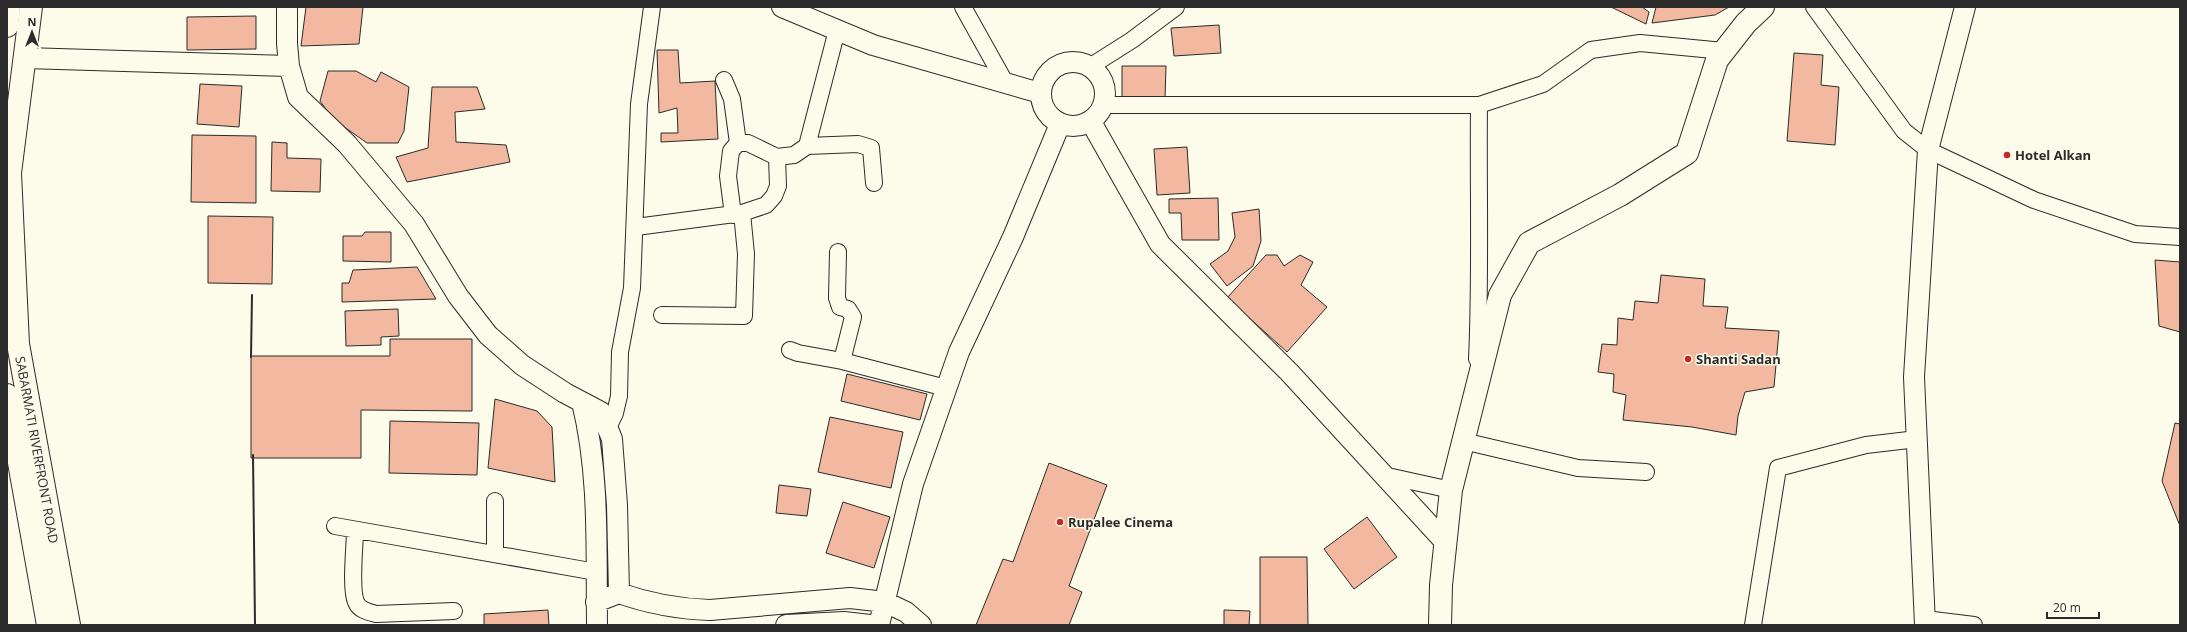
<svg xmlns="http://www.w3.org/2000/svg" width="2187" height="632" font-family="'Open Sans',sans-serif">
	<rect width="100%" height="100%" fill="#fdfbea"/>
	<path fill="#f2b8a0" stroke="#2b2b2b" d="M 306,7 L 363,7 L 359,44 L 301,46 Z
		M 1611,7 L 1642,7 L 1649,12 L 1646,24 Z
		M 1656,7 L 1729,7 L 1715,15 L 1652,23 Z
		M 256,16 L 256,49 L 187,50 L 187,17 Z
		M 1219,25 L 1221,53 L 1174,56 L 1171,28 Z
		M 657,50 L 678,50 L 680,83 L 715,81 L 718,139 L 661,142 L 661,133 L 678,133 L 677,108 L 659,113 Z
		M 1794,53 L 1823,55 L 1821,85 L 1839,87 L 1835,145 L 1787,141 Z
		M 1122,66 L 1166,66 L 1165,99 L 1122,99 Z
		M 328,71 L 356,71 L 376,82 L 381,72 L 409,87 L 404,131 L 398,143 L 367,143 L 333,119 L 320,101 Z
		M 200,84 L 242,86 L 239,127 L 197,124 Z
		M 432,87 L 477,87 L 485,109 L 455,112 L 456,142 L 506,145 L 510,162 L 407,182 L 396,157 L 428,148 Z
		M 192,135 L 256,136 L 256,203 L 191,202 Z
		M 272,142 L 287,143 L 287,158 L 321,159 L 320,192 L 271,191 Z
		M 1187,147 L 1190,193 L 1157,195 L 1154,149 Z
		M 1218,198 L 1219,240 L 1182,240 L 1181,213 L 1169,213 L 1169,199 Z
		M 1259,209 L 1261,241 L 1253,266 L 1227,286 L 1210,264 L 1228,251 L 1235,237 L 1232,213 Z
		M 208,216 L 273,217 L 272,284 L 208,283 Z
		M 365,232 L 391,232 L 391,262 L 343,261 L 343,236 L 362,236 Z
		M 1266,255 L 1277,255 L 1284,266 L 1300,255 L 1313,262 L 1301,285 L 1327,307 L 1287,352 L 1227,298 Z
		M 2155,260 L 2180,262 L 2180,332 L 2159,326 Z
		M 417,267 L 436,299 L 342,302 L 342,283 L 349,283 L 353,270 Z
		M 1661,275 L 1705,279 L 1703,306 L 1728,307 L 1725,328 L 1779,331 L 1774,387 L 1745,392 L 1738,416 L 1736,435 L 1692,427 L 1623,420 L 1626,395 L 1613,392 L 1614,374 L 1598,372 L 1602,344 L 1617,345 L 1618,318 L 1633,320 L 1635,301 L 1658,303 Z
		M 398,309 L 399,336 L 381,337 L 381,345 L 346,346 L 345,311 Z
		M 390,339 L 472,339 L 472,411 L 361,410 L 361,458 L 251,458 L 251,356 L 390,356 Z
		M 847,374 L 927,394 L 920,420 L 841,401 Z
		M 495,399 L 537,411 L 552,427 L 555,482 L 488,468 Z
		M 830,417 L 903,432 L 891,488 L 818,472 Z
		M 390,421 L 479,423 L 477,475 L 389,473 Z
		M 2175,423 L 2180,424 L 2180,526 L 2162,481 Z
		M 1049,463 L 1107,485 L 1069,586 L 1082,592 L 1069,625 L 976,625 L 1003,559 L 1013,562 Z
		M 779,485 L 811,489 L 807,516 L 776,513 Z
		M 843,502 L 890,517 L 874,568 L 826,553 Z
		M 1367,517 L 1397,557 L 1354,589 L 1324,549 Z
		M 1260,557 L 1307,557 L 1308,625 L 1260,625 Z
		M 548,610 L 549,625 L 484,625 L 484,614 Z
		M 1224,610 L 1250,611 L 1249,625 L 1224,625 Z"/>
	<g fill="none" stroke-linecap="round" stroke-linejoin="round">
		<defs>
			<path id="minor" d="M 963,7 L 1006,84
				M 1814,7 L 1904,131 L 1928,150 L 2034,200 L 2135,234 L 2180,237
				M 1091,66 L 1132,40 L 1176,7
				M 1104,105 L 1479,105 L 1543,84 L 1591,50 L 1640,43 L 1724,51
				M 807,146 L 837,30
				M 777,157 L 794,155 L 807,146 L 858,144 L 871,148 L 874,183
				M 733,215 L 728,176 L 731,151 L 738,143
				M 636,227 L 742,213 L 766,205 L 774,196 L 778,186 L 777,157 L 748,143 L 738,143 L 732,99 L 724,80
				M 838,252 L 837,298 L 840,307 L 848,309 L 853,317 L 842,361 L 946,388
				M 662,315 L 744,316 L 746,254 L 742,213
				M 790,350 L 798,353 L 842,361
				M 1477,359 C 1481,274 1478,190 1479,105
				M 608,428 L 615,413 L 619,396 L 620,352 L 632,288 L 639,104 L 652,7
				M 1463,441 L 1578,468 L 1646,472
				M 1383,475 L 1451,490
				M 495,501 L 495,553
				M 335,526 L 596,572
				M 355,530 C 355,546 350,588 356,602 C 359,610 368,612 376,614 L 454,611
				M 1925,619 L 1974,625
				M 1753,625 L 1778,468 L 1866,445 L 1917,439"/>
			<path id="tertiary" d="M 287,7 L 287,43 L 289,66 L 298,97 L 347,144 L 414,224 L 458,296 L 488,335 L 522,365 L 565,393 L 601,412 L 612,439 L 617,505 L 619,593
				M 782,7 L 873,45 L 1040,93
				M 25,58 L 289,66
				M1041 94a32 32 0 1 1 64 0a32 32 0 1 1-64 0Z
				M 1091,122 L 1160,244 L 1289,372 L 1446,543
				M 582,402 C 600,475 596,551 597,625
				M 596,602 L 619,593 C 647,603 679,609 710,610 L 850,598 L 885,602 L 906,612 L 921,625
				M 786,625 L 844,622 L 870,625
				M 879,625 L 913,484 L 959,352 L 1013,237 L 1060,124
				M 1925,625 L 1914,377 L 1928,150 L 1965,7"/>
			<g id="secondary">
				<path id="s1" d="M 31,7 L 10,173 L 18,344 L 69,625"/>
				<path d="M 7,26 L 9,7"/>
				<path d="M 7,395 L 48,625"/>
				<path d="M 1440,625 L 1441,585 L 1451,490 L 1500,295 L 1529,243 L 1620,195 L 1687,153 L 1717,60 L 1746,23 L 1763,7"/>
			</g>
		</defs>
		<use href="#minor" stroke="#2b2b2b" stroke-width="18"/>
		<use href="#tertiary" stroke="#2b2b2b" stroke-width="22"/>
		<use href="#secondary" stroke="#2b2b2b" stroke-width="24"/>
		<use href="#minor" stroke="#fdfbea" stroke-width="16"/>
		<use href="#tertiary" stroke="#fdfbea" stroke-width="20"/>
		<use href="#secondary" stroke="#fdfbea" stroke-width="22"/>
		<path stroke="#2b2b2b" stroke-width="2" d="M 251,357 L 252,295
			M 253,455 L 255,625"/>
	</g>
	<g fill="#c62828" stroke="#fdfbea" stroke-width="1.5">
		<circle cx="2007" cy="155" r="4"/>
		<circle cx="1688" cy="359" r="4"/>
		<circle cx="1060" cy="522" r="4"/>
	</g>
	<g text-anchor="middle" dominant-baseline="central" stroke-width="3" stroke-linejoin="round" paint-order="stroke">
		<g font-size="13" font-weight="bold" fill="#2b2b2b" stroke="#fdfbea" text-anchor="start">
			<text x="2015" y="155">Hotel Alkan</text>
			<text x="1696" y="359">Shanti Sadan</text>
			<text x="1068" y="522">Rupalee Cinema</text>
		</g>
		<g font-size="13" fill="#2b2b2b" stroke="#fdfbea">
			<text stroke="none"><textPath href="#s1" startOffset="446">SABARMATI RIVERFRONT ROAD</textPath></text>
		</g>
	</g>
	<rect width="2187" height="632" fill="none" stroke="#2b2b2b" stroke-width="16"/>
	<g transform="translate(32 32)" stroke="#fdfbea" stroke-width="3" paint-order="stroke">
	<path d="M0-3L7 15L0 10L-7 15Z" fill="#2b2b2b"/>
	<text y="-6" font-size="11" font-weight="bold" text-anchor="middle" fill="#2b2b2b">N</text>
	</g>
	<path d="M2047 612v6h52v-6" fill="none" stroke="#2b2b2b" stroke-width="2"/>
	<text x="2053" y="612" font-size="12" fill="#2b2b2b" stroke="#fdfbea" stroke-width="3" paint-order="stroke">20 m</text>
</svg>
